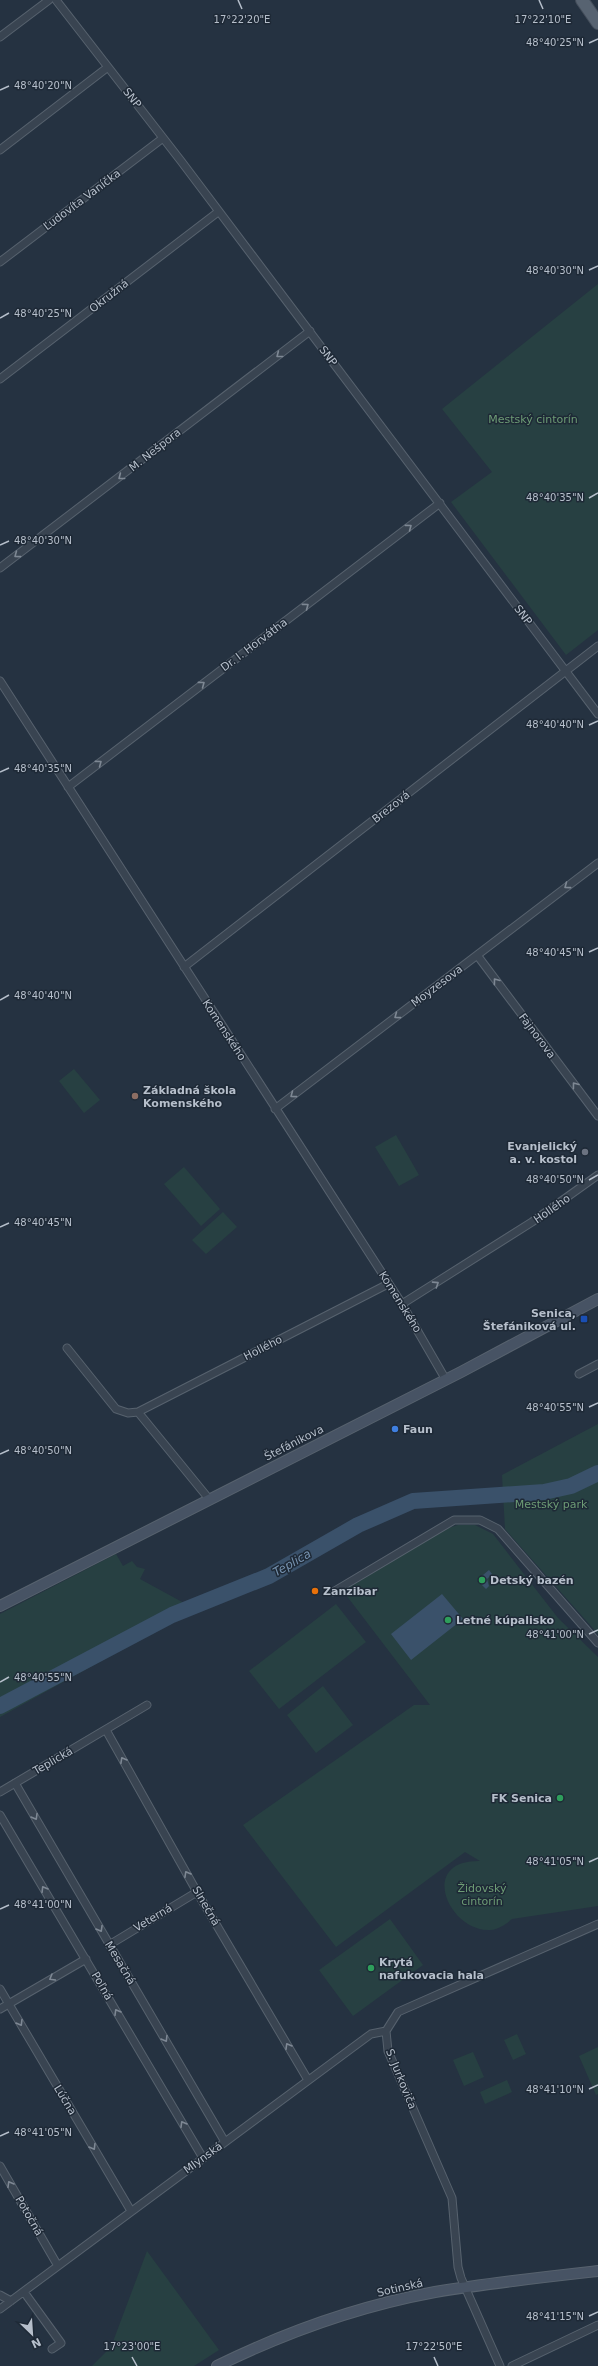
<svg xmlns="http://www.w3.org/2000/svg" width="598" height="2366" font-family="'DejaVu Sans',sans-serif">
	<rect width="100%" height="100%" fill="#253241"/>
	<path fill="#274042" d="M 598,284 L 598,630 L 566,655 L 451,502 L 492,472 L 442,409 Z
		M 74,1069 L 100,1100 L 84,1113 L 59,1081 Z
		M 396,1135 L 419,1175 L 399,1186 L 375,1147 Z
		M 184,1167 L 220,1209 L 201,1226 L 164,1184 Z
		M 223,1212 L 237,1227 L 206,1254 L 192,1240 Z
		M 598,1424 L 598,1634 L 505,1529 L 502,1475 Z
		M 458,1525 L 475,1525 L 493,1534 L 558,1618 L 598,1657 L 598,1906 L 512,1919 C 506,1924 499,1929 490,1930 C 449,1932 417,1860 480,1861 L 465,1852 L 336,1947 L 243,1825 L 414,1705 L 430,1705 L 343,1591 L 448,1528 Z
		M 116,1554 L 123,1566 L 132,1561 L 137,1567 L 145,1569 L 140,1579 L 195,1609 L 0,1717 L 0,1614 Z
		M 336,1604 L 366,1642 L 279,1709 L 249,1671 Z
		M 323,1686 L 353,1725 L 316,1753 L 287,1715 Z
		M 390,1919 L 423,1965 L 353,2016 L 319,1970 Z
		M 517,2034 L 526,2054 L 513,2060 L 504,2040 Z
		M 598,2047 L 598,2094 L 596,2095 L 579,2056 Z
		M 473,2052 L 484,2077 L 464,2086 L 453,2060 Z
		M 507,2080 L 512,2092 L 485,2104 L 480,2092 Z
		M 147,2251 L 219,2350 L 194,2366 L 92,2366 L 111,2347 Z"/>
	<path fill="#3a516a" d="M 489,1570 L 492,1574 L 487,1579 L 489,1586 L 486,1589 L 477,1580 Z
		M 442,1594 L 463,1619 L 411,1660 L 391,1634 Z"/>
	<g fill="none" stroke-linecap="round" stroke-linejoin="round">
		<path stroke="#3a516a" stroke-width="16" d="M 0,1706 L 172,1615 L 269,1576 L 358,1525 L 413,1501 L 544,1492 L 571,1486 L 598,1473"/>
		<defs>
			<path id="street" d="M 56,0 L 181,161 L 598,714
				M 0,37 L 49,0
				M 0,150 L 108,67
				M 0,262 L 163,138
				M 0,379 L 218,212
				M 0,568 L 310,331
				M 0,681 L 402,1304 L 446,1380
				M 68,787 L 440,503
				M 477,955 L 598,1116
				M 184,967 L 598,646
				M 275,1109 L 598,863
				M 402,1304 L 532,1222 L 598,1175
				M 67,1348 L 116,1409 L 128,1413 L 138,1412 L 209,1499
				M 579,1374 L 598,1364
				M 138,1412 L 388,1284
				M 333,1592 L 454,1520 L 480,1520 L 498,1529 L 598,1643
				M 106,1730 L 197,1892 L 308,2080
				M 15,1783 L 225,2142
				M 0,1792 L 147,1705
				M 0,1815 L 203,2158
				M 109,1945 L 197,1892
				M 0,1989 L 131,2211
				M 0,2009 L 86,1959
				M 0,2166 L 58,2266
				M 24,2292 L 61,2343 L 52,2349
				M 0,2295 L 11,2301
				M 0,2309 L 352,2048 L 371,2034 L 386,2031
				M 500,2366 L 461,2278 L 458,2267 L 452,2198 L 388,2051 L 386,2031 L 398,2012 L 598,1924
				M 512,2366 L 598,2325"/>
			<path id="secondary" d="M 0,1606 L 461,1372 L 598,1299
				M 217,2366 C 286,2332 359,2306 435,2292 C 489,2283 544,2277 598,2271"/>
			<path id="primary" d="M 582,0 L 598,23"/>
		</defs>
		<use href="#street" stroke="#57626e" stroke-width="9"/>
		<use href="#secondary" stroke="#57626e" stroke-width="12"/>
		<use href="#primary" stroke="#434d5a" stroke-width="14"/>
		<use href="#street" stroke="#394451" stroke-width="7"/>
		<use href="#secondary" stroke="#475364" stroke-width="10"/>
		<use href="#primary" stroke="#576371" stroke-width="12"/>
	</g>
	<defs><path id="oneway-chevron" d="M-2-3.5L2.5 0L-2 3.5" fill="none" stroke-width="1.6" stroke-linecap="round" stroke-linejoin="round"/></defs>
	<g stroke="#7e8894">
		<use href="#oneway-chevron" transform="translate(279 355) rotate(142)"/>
		<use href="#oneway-chevron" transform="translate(121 477) rotate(142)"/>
		<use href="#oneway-chevron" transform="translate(409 527) rotate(-37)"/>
		<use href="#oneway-chevron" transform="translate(17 555) rotate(143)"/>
		<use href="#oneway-chevron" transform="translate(306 606) rotate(-37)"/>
		<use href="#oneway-chevron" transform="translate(202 684) rotate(-37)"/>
		<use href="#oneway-chevron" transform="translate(99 763) rotate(-37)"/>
		<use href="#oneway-chevron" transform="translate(567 886) rotate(143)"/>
		<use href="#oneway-chevron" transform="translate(496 981) rotate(-127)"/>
		<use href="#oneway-chevron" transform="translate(397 1016) rotate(143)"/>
		<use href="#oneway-chevron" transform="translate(575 1085) rotate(-127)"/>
		<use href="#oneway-chevron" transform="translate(293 1095) rotate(143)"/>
		<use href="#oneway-chevron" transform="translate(436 1284) rotate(-33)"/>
		<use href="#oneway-chevron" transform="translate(123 1760) rotate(-119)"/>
		<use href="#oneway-chevron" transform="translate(35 1817) rotate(60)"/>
		<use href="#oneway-chevron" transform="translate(187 1874) rotate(-119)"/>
		<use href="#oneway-chevron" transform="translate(44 1889) rotate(-121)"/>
		<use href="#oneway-chevron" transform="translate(100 1929) rotate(60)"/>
		<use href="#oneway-chevron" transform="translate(52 1978) rotate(150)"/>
		<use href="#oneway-chevron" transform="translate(117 2012) rotate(-120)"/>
		<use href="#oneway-chevron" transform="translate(20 2023) rotate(59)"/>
		<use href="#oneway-chevron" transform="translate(165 2039) rotate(59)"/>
		<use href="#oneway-chevron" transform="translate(288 2046) rotate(-120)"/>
		<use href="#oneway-chevron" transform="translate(183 2124) rotate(-120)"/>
		<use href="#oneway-chevron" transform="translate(93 2147) rotate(59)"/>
		<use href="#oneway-chevron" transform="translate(10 2184) rotate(-120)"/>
	</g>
	<path fill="none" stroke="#b6bfcb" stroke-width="1.5" d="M 238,0 L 242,9M 539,0 L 543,9M 589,43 L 598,39M 0,90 L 9,86M 589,270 L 598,266M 0,318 L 9,313M 589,498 L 598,493M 0,545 L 9,541M 589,725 L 598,721M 0,772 L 9,768M 589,952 L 598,948M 0,1000 L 9,995M 589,1180 L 598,1175M 0,1227 L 9,1223M 589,1407 L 598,1403M 0,1454 L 9,1450M 589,1634 L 598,1630M 0,1682 L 9,1677M 589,1862 L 598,1858M 0,1909 L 9,1905M 589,2089 L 598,2085M 0,2136 L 9,2132M 589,2316 L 598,2312M 132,2357 L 137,2366M 434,2357 L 438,2366"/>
	<circle fill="#8d6e63" stroke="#1e2936" stroke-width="1.5" cx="135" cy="1096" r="4"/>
	<circle fill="#6b7280" stroke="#1e2936" stroke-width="1.5" cx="585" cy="1152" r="4"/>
	<rect fill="#1a4fb4" stroke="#1e2936" stroke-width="1.5" x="580" y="1315" width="8" height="8" rx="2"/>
	<circle fill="#3f7fe0" stroke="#1e2936" stroke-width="1.5" cx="395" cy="1429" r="4"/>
	<g fill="#2e9e5b" stroke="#1e2936" stroke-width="1.5">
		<circle cx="482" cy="1580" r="4"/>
		<circle cx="448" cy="1620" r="4"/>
		<circle cx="560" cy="1798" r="4"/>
		<circle cx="371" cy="1968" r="4"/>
	</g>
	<circle fill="#e8710a" stroke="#1e2936" stroke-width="1.5" cx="315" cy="1591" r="4"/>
	<g text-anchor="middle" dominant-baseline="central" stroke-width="3" stroke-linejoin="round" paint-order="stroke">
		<g font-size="11" fill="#b6bfcb" stroke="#1e2936">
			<text transform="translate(132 98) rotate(52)">SNP</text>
			<text transform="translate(82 200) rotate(-37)">Ľudovíta Vaníčka</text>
			<text transform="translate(109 296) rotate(-38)">Okružná</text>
			<text transform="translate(328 356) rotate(53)">SNP</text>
			<text transform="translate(155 450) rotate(-38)">M. Nešpora</text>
			<text transform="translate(523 615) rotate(53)">SNP</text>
			<text transform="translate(254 645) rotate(-37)">Dr. I. Horvátha</text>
			<text transform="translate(391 807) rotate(-38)">Brezová</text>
			<text transform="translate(437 986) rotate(-37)">Moyzesova</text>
			<text transform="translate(224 1030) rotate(57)">Komenského</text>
			<text transform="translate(537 1036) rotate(53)">Fajnorova</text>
			<text transform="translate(552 1209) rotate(-35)">Hollého</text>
			<text transform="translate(400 1302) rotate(58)">Komenského</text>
			<text transform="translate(263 1348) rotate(-27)">Hollého</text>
			<text transform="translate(294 1443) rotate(-27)">Štefánikova</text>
			<text transform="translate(53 1761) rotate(-30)">Teplická</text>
			<text transform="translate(206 1906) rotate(60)">Slnečná</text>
			<text transform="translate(153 1918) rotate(-31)">Veterná</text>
			<text transform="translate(120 1963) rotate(59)">Mesačná</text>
			<text transform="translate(102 1986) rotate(60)">Poľná</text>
			<text transform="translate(401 2079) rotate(68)">S. Jurkoviča</text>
			<text transform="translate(65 2100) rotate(59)">Lúčna</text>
			<text transform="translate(203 2158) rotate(-36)">Mlynská</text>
			<text transform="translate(29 2216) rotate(60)">Potočná</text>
			<text transform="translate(400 2288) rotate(-13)">Sotinská</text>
		</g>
		<g font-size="11" fill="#6d9c75" stroke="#1e2936">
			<text x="533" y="419">Mestský cintorín</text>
			<text x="551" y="1504">Mestský park</text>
			<text x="482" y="1888">Židovský<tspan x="482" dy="13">cintorín</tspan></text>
		</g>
		<g font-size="11" font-weight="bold" fill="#b6bfcb" stroke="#1e2936" text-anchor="start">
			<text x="143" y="1090">Základná škola<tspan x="143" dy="13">Komenského</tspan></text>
			<text x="577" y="1146" text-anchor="end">Evanjelický<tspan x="577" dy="13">a. v. kostol</tspan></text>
			<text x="576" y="1313" text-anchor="end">Senica,<tspan x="576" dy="13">Štefániková ul.</tspan></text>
			<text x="403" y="1429">Faun</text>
			<text x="490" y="1580">Detský bazén</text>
			<text x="323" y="1591">Zanzibar</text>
			<text x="456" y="1620">Letné kúpalisko</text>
			<text x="552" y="1798" text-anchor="end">FK Senica</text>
			<text x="379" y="1962">Krytá<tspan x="379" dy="13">nafukovacia hala</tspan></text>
		</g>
		<g font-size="12" font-style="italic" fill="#7591ae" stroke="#1e2936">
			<text transform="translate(292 1563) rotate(-30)">Teplica</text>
		</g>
	</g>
	<g font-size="10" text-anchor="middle" fill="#b6bfcb" stroke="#1e2936" stroke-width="3" stroke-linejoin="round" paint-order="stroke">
		<text x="242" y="23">17°22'20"E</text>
		<text x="543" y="23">17°22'10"E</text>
		<text x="555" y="46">48°40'25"N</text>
		<text x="43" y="89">48°40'20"N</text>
		<text x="555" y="274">48°40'30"N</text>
		<text x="43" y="317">48°40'25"N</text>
		<text x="555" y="501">48°40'35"N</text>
		<text x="43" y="544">48°40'30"N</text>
		<text x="555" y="728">48°40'40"N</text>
		<text x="43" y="772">48°40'35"N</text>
		<text x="555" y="956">48°40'45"N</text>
		<text x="43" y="999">48°40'40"N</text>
		<text x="555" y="1183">48°40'50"N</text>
		<text x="43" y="1226">48°40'45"N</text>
		<text x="555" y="1411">48°40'55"N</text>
		<text x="43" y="1454">48°40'50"N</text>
		<text x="555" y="1638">48°41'00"N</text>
		<text x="43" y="1681">48°40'55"N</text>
		<text x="555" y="1865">48°41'05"N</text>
		<text x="43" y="1908">48°41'00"N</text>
		<text x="555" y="2093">48°41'10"N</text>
		<text x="43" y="2136">48°41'05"N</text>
		<text x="555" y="2320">48°41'15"N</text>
		<text x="132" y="2350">17°23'00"E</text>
		<text x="434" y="2350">17°22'50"E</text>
	</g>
	<g transform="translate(32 2334) rotate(155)" stroke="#1e2936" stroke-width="3" paint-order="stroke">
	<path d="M0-3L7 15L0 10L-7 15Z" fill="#b6bfcb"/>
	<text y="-6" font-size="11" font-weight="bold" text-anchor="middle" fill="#b6bfcb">N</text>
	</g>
</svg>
